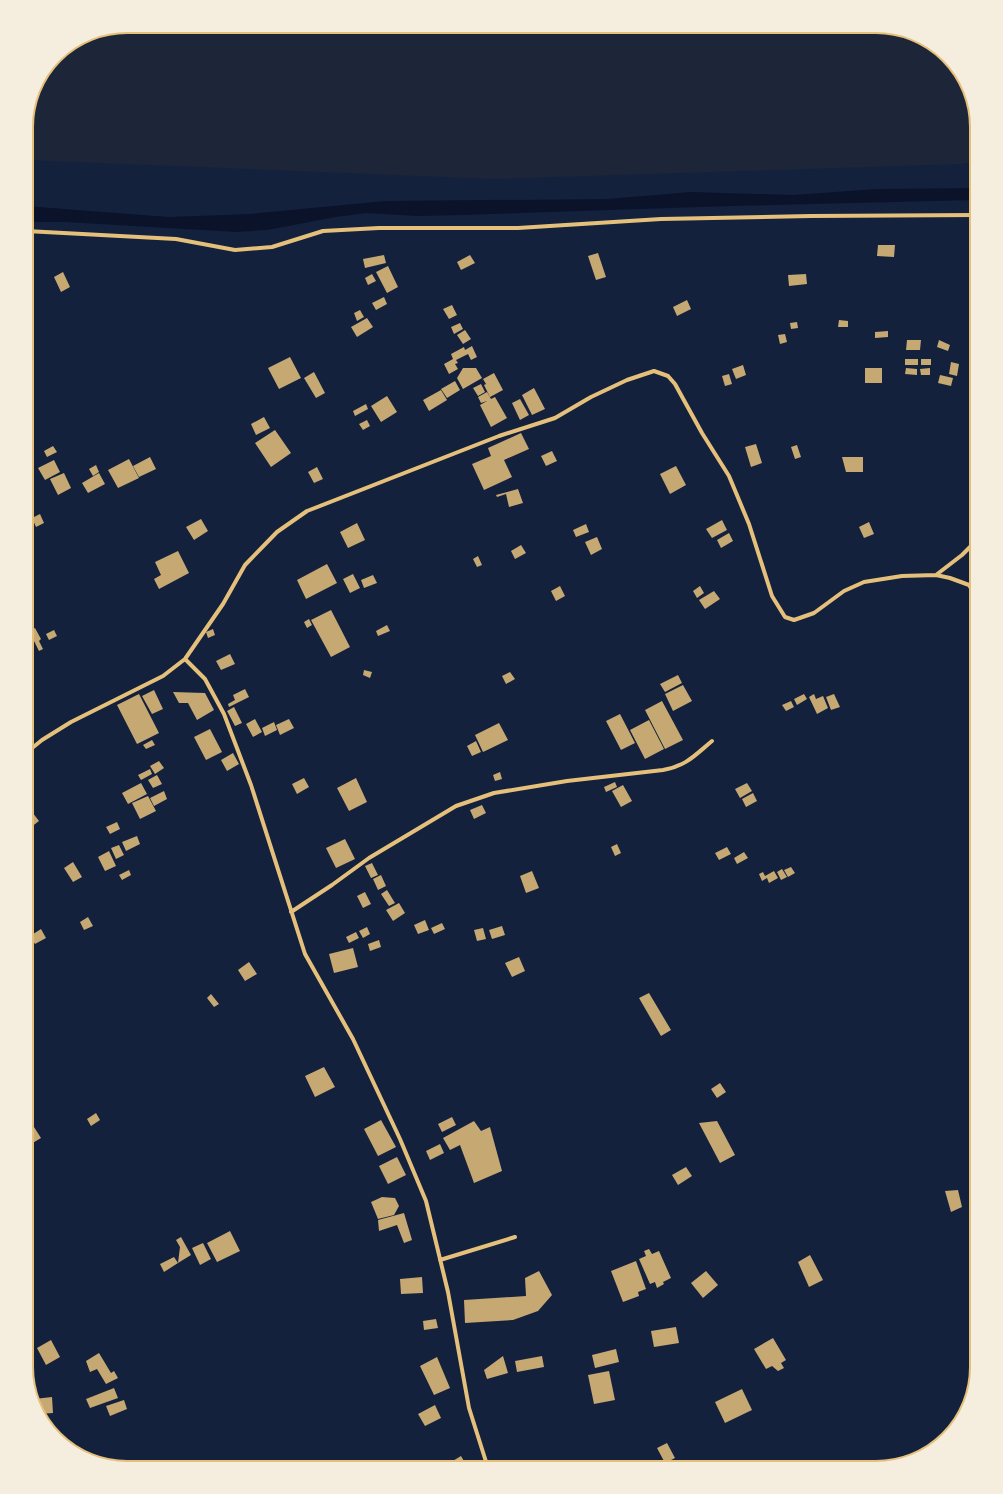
<svg xmlns="http://www.w3.org/2000/svg" width="1003" height="1494" font-family="'Fira Sans Condensed',sans-serif">
	<rect width="100%" height="100%" fill="#14213d"/>
	<path fill="#1d2539" d="M 127,26 L 883,26 L 932,43 L 964,77 L 977,127 L 977,161 L 961,164 L 495,179 L 26,160 L 26,120 L 36,82 L 56,55 L 88,34 Z"/>
	<path fill="#0b132b" d="M 977,188 L 977,200 L 730,206 L 463,215 L 418,216 L 366,213 L 336,217 L 267,230 L 236,232 L 65,222 L 26,222 L 26,206 L 169,217 L 250,214 L 385,201 L 607,199 L 691,192 L 793,195 L 877,189 Z"/>
	<path fill="#c6a872" d="M 878,245 L 895,245 L 894,257 L 877,256 Z
		M 598,253 L 606,277 L 596,280 L 588,256 Z
		M 384,255 L 386,263 L 365,268 L 363,259 Z
		M 470,255 L 475,263 L 461,270 L 457,262 Z
		M 388,266 L 398,287 L 387,293 L 376,272 Z
		M 63,272 L 70,287 L 61,292 L 54,277 Z
		M 372,274 L 376,281 L 368,285 L 365,278 Z
		M 806,274 L 807,284 L 789,286 L 788,275 Z
		M 384,297 L 387,304 L 376,310 L 372,303 Z
		M 687,300 L 691,309 L 677,316 L 673,307 Z
		M 452,305 L 457,315 L 449,319 L 443,309 Z
		M 360,310 L 364,317 L 357,321 L 354,313 Z
		M 367,318 L 373,327 L 357,337 L 351,327 Z
		M 839,320 L 848,321 L 848,327 L 838,327 Z
		M 797,322 L 798,328 L 791,329 L 790,323 Z
		M 460,323 L 463,329 L 454,334 L 451,327 Z
		M 465,330 L 471,339 L 463,344 L 457,335 Z
		M 888,331 L 888,337 L 875,338 L 875,332 Z
		M 785,334 L 787,342 L 780,344 L 778,335 Z
		M 907,340 L 921,340 L 920,350 L 906,350 Z
		M 939,340 L 950,345 L 948,351 L 937,347 Z
		M 472,346 L 477,357 L 471,360 L 468,354 L 456,360 L 458,363 L 455,364 L 458,369 L 449,374 L 444,364 L 453,359 L 451,354 L 464,347 L 465,350 Z
		M 290,357 L 301,378 L 279,389 L 268,368 Z
		M 905,359 L 918,359 L 918,365 L 905,365 Z
		M 921,359 L 931,359 L 931,365 L 921,365 Z
		M 951,362 L 959,364 L 957,376 L 949,374 Z
		M 743,365 L 746,375 L 736,379 L 732,369 Z
		M 463,368 L 476,368 L 482,378 L 463,389 L 457,378 Z
		M 865,368 L 882,368 L 882,383 L 865,383 Z
		M 906,368 L 917,369 L 917,375 L 905,374 Z
		M 930,368 L 930,375 L 921,375 L 920,369 Z
		M 314,372 L 325,393 L 316,398 L 304,378 Z
		M 494,373 L 503,390 L 490,397 L 484,385 L 486,384 L 483,379 Z
		M 729,374 L 732,384 L 725,386 L 722,376 Z
		M 940,375 L 953,378 L 951,386 L 938,383 Z
		M 455,381 L 460,390 L 447,398 L 441,389 Z
		M 481,384 L 485,392 L 478,396 L 473,388 Z
		M 534,388 L 545,409 L 532,415 L 522,395 Z
		M 441,390 L 447,400 L 429,411 L 423,400 Z
		M 487,392 L 491,399 L 495,397 L 507,418 L 491,427 L 480,405 L 487,401 L 481,403 L 478,397 Z
		M 387,396 L 397,412 L 381,422 L 371,406 Z
		M 520,399 L 529,415 L 520,420 L 512,403 Z
		M 366,404 L 368,409 L 355,416 L 353,411 Z
		M 264,417 L 270,428 L 256,435 L 251,424 Z
		M 367,420 L 370,426 L 363,430 L 359,424 Z
		M 275,430 L 291,453 L 271,467 L 255,443 Z
		M 521,433 L 529,449 L 504,460 L 512,477 L 484,490 L 472,464 L 491,456 L 488,448 Z
		M 756,444 L 762,463 L 751,467 L 745,447 Z
		M 797,445 L 801,457 L 795,459 L 791,447 Z
		M 53,446 L 57,452 L 47,457 L 44,451 Z
		M 552,451 L 557,461 L 546,466 L 541,456 Z
		M 150,457 L 156,469 L 139,477 L 133,466 Z
		M 842,457 L 863,457 L 863,472 L 846,472 Z
		M 129,459 L 139,478 L 118,488 L 108,470 Z
		M 54,460 L 60,472 L 45,480 L 38,468 Z
		M 96,465 L 99,472 L 93,476 L 89,469 Z
		M 676,466 L 686,485 L 670,494 L 660,474 Z
		M 317,467 L 323,479 L 314,483 L 308,472 Z
		M 64,473 L 71,488 L 58,495 L 50,479 Z
		M 99,473 L 105,484 L 88,493 L 82,483 Z
		M 518,489 L 523,503 L 509,507 L 506,494 L 497,497 L 496,495 Z
		M 40,514 L 44,523 L 36,527 L 32,518 Z
		M 201,519 L 208,531 L 194,540 L 186,527 Z
		M 722,520 L 727,530 L 712,538 L 706,529 Z
		M 869,522 L 874,534 L 864,538 L 859,527 Z
		M 357,523 L 365,540 L 348,548 L 340,532 Z
		M 586,524 L 589,532 L 576,537 L 573,530 Z
		M 729,533 L 733,541 L 721,548 L 717,540 Z
		M 597,537 L 602,549 L 591,555 L 585,542 Z
		M 521,545 L 526,553 L 515,559 L 511,551 Z
		M 178,551 L 189,573 L 159,589 L 154,579 L 161,575 L 155,562 Z
		M 478,556 L 482,565 L 477,567 L 473,559 Z
		M 327,564 L 337,583 L 306,599 L 297,580 Z
		M 353,574 L 360,588 L 350,593 L 343,579 Z
		M 373,575 L 377,583 L 364,588 L 361,580 Z
		M 560,586 L 565,596 L 556,601 L 551,591 Z
		M 700,586 L 704,593 L 697,598 L 693,591 Z
		M 714,591 L 720,599 L 705,609 L 699,600 Z
		M 331,610 L 350,647 L 331,657 L 311,620 Z
		M 309,619 L 312,625 L 307,628 L 304,622 Z
		M 387,625 L 390,631 L 378,636 L 376,631 Z
		M 35,628 L 41,639 L 39,641 L 43,649 L 39,651 L 29,631 Z
		M 213,629 L 215,635 L 208,638 L 206,632 Z
		M 54,630 L 57,636 L 49,640 L 46,634 Z
		M 28,632 L 33,641 L 26,645 L 26,633 Z
		M 230,654 L 235,664 L 221,670 L 216,661 Z
		M 364,670 L 372,672 L 370,678 L 363,675 Z
		M 510,672 L 515,679 L 506,684 L 502,676 Z
		M 678,675 L 682,683 L 665,692 L 660,684 Z
		M 683,685 L 692,701 L 673,711 L 665,694 Z
		M 245,689 L 249,697 L 229,707 L 228,704 L 235,700 L 233,695 Z
		M 154,690 L 163,709 L 152,714 L 142,696 Z
		M 173,692 L 205,693 L 214,710 L 197,720 L 188,703 L 179,703 Z
		M 139,694 L 159,733 L 137,744 L 117,705 Z
		M 804,694 L 807,699 L 797,705 L 794,699 Z
		M 814,694 L 816,699 L 823,696 L 828,708 L 817,714 L 809,697 Z
		M 834,694 L 840,707 L 831,710 L 826,697 Z
		M 662,701 L 683,740 L 665,749 L 645,710 Z
		M 791,701 L 794,707 L 786,711 L 782,705 Z
		M 234,707 L 242,723 L 235,726 L 227,711 Z
		M 620,714 L 635,743 L 621,750 L 606,721 Z
		M 255,719 L 262,732 L 253,737 L 246,724 Z
		M 289,719 L 294,728 L 280,735 L 276,725 Z
		M 649,720 L 664,749 L 645,759 L 630,730 Z
		M 274,722 L 277,730 L 265,736 L 262,728 Z
		M 499,723 L 508,740 L 483,752 L 475,735 Z
		M 210,729 L 222,752 L 206,760 L 194,737 Z
		M 152,740 L 155,745 L 146,749 L 143,745 Z
		M 476,741 L 481,752 L 472,756 L 467,746 Z
		M 233,753 L 239,764 L 227,771 L 221,760 Z
		M 159,761 L 164,768 L 155,774 L 150,766 Z
		M 150,769 L 152,774 L 141,780 L 138,775 Z
		M 500,772 L 502,779 L 495,781 L 493,775 Z
		M 157,775 L 162,784 L 153,788 L 148,780 Z
		M 304,778 L 309,787 L 297,794 L 292,784 Z
		M 356,778 L 367,802 L 349,811 L 337,788 Z
		M 615,782 L 617,787 L 606,792 L 604,787 Z
		M 141,783 L 147,794 L 128,804 L 122,793 Z
		M 747,783 L 752,791 L 740,798 L 735,789 Z
		M 623,785 L 632,801 L 621,807 L 612,791 Z
		M 164,791 L 167,799 L 154,806 L 150,798 Z
		M 753,793 L 757,801 L 746,807 L 742,799 Z
		M 148,796 L 156,811 L 140,819 L 132,803 Z
		M 26,804 L 39,821 L 26,831 Z
		M 482,805 L 486,813 L 474,819 L 470,810 Z
		M 117,822 L 120,829 L 110,834 L 106,827 Z
		M 137,836 L 140,844 L 126,851 L 122,842 Z
		M 345,839 L 355,859 L 336,868 L 326,848 Z
		M 617,844 L 621,853 L 615,856 L 611,847 Z
		M 119,845 L 124,855 L 116,859 L 111,848 Z
		M 727,847 L 731,854 L 719,860 L 715,853 Z
		M 109,851 L 116,866 L 105,871 L 98,857 Z
		M 744,852 L 748,858 L 737,864 L 734,858 Z
		M 73,862 L 82,877 L 73,882 L 64,868 Z
		M 372,863 L 378,875 L 371,878 L 365,866 Z
		M 791,867 L 795,873 L 788,877 L 784,870 Z
		M 782,869 L 787,877 L 781,880 L 777,872 Z
		M 129,870 L 131,875 L 122,880 L 119,875 Z
		M 532,871 L 539,888 L 526,893 L 520,876 Z
		M 774,871 L 778,878 L 769,883 L 767,878 L 762,881 L 759,874 L 763,872 L 765,876 Z
		M 381,875 L 386,886 L 378,890 L 373,879 Z
		M 387,890 L 395,903 L 389,906 L 381,894 Z
		M 365,892 L 371,904 L 363,908 L 357,896 Z
		M 399,903 L 405,913 L 393,921 L 386,910 Z
		M 88,917 L 93,926 L 84,930 L 80,922 Z
		M 425,920 L 429,930 L 418,934 L 414,925 Z
		M 442,923 L 445,929 L 434,934 L 431,928 Z
		M 502,926 L 505,935 L 492,939 L 489,930 Z
		M 367,927 L 370,934 L 363,938 L 359,931 Z
		M 483,928 L 486,939 L 477,941 L 474,930 Z
		M 41,929 L 46,938 L 35,944 L 30,936 Z
		M 356,932 L 359,938 L 349,943 L 346,937 Z
		M 379,940 L 381,947 L 370,951 L 368,944 Z
		M 353,948 L 358,967 L 334,973 L 329,954 Z
		M 519,957 L 525,971 L 512,977 L 505,963 Z
		M 249,962 L 257,974 L 245,981 L 238,970 Z
		M 649,993 L 671,1030 L 661,1036 L 639,998 Z
		M 211,994 L 219,1004 L 214,1007 L 207,998 Z
		M 324,1067 L 335,1087 L 315,1097 L 305,1076 Z
		M 720,1083 L 726,1092 L 717,1098 L 711,1089 Z
		M 96,1113 L 100,1120 L 91,1126 L 87,1119 Z
		M 27,1116 L 41,1138 L 26,1147 L 26,1117 Z
		M 452,1117 L 456,1125 L 442,1132 L 438,1124 Z
		M 381,1120 L 396,1147 L 378,1156 L 364,1129 Z
		M 474,1121 L 481,1131 L 490,1127 L 502,1171 L 474,1183 L 460,1145 L 450,1150 L 443,1138 Z
		M 717,1121 L 735,1155 L 720,1163 L 699,1123 Z
		M 440,1144 L 444,1153 L 430,1160 L 426,1151 Z
		M 397,1157 L 406,1175 L 388,1184 L 379,1166 Z
		M 686,1167 L 692,1176 L 678,1185 L 672,1175 Z
		M 958,1190 L 962,1207 L 951,1212 L 945,1191 Z
		M 382,1197 L 395,1198 L 399,1206 L 394,1215 L 378,1219 L 371,1202 Z
		M 404,1213 L 412,1240 L 404,1243 L 397,1225 L 379,1231 L 378,1220 Z
		M 230,1231 L 240,1251 L 217,1262 L 207,1243 Z
		M 181,1237 L 191,1255 L 178,1263 L 180,1247 L 176,1240 Z
		M 203,1243 L 211,1259 L 200,1265 L 192,1248 Z
		M 649,1249 L 652,1254 L 659,1251 L 671,1278 L 663,1282 L 664,1284 L 657,1288 L 655,1282 L 650,1284 L 639,1259 L 646,1256 L 644,1251 Z
		M 810,1255 L 823,1280 L 809,1287 L 798,1262 Z
		M 174,1257 L 178,1263 L 164,1272 L 160,1264 Z
		M 636,1261 L 646,1289 L 638,1292 L 639,1296 L 623,1302 L 611,1271 Z
		M 539,1271 L 552,1295 L 538,1311 L 513,1320 L 465,1323 L 464,1300 L 526,1296 L 525,1278 Z
		M 706,1271 L 718,1285 L 703,1298 L 691,1283 Z
		M 422,1277 L 423,1293 L 401,1294 L 400,1279 Z
		M 436,1319 L 438,1328 L 424,1330 L 423,1321 Z
		M 676,1327 L 679,1343 L 654,1347 L 651,1331 Z
		M 773,1338 L 786,1360 L 781,1363 L 784,1368 L 778,1371 L 772,1366 L 766,1369 L 754,1349 Z
		M 51,1340 L 60,1357 L 46,1365 L 37,1348 Z
		M 616,1349 L 619,1362 L 595,1368 L 592,1355 Z
		M 99,1353 L 111,1373 L 114,1371 L 118,1378 L 106,1384 L 97,1369 L 90,1372 L 86,1361 Z
		M 503,1356 L 508,1373 L 487,1379 L 484,1370 Z
		M 542,1356 L 544,1367 L 517,1372 L 515,1361 Z
		M 437,1357 L 450,1388 L 434,1395 L 420,1366 Z
		M 609,1371 L 615,1400 L 594,1404 L 588,1375 Z
		M 114,1388 L 118,1398 L 90,1408 L 86,1399 Z
		M 742,1389 L 752,1410 L 725,1423 L 715,1402 Z
		M 52,1397 L 53,1413 L 39,1414 L 34,1399 Z
		M 124,1400 L 127,1409 L 110,1416 L 106,1406 Z
		M 435,1405 L 441,1418 L 425,1426 L 418,1414 Z
		M 667,1443 L 675,1458 L 665,1463 L 657,1448 Z
		M 461,1456 L 468,1468 L 448,1468 L 446,1465 Z"/>
	<g fill="none" stroke-linecap="round" stroke-linejoin="round">
		<path stroke="#e5c07b" stroke-width="4" d="M 26,231 L 176,239 L 235,250 L 272,247 L 323,231 L 379,228 L 518,228 L 661,219 L 811,216 L 977,215
			M 936,575 L 962,555 L 977,540
			M 185,659 L 205,679 L 224,714 L 251,785 L 305,954 L 353,1039 L 400,1139 L 426,1201 L 448,1292 L 469,1408 L 488,1468
			M 26,753 L 42,740 L 71,722 L 163,676 L 185,659 L 223,604 L 245,565 L 277,532 L 307,511 L 499,436 L 555,418 L 591,397 L 627,380 L 654,371 L 668,376 L 675,384 L 702,433 L 729,476 L 749,524 L 772,596 L 785,617 L 794,620 L 814,613 L 844,591 L 864,582 L 902,576 L 936,575 L 950,578 L 969,585 L 977,598
			M 291,912 L 332,885 L 369,858 L 456,806 L 494,793 L 567,781 L 663,770 C 686,766 694,756 712,741
			M 440,1260 L 515,1237"/>
	</g>
	<path d="M0 0H1003V1494H0ZM127 33H876A94 94 0 0 1 970 127V1367A94 94 0 0 1 876 1461H127A94 94 0 0 1 33 1367V127A94 94 0 0 1 127 33Z" fill="#f5edde" fill-rule="evenodd"/>
	<path fill="none" stroke="#e5c07b" stroke-width="2" d="M127 33H876A94 94 0 0 1 970 127V1367A94 94 0 0 1 876 1461H127A94 94 0 0 1 33 1367V127A94 94 0 0 1 127 33Z"/>
</svg>
